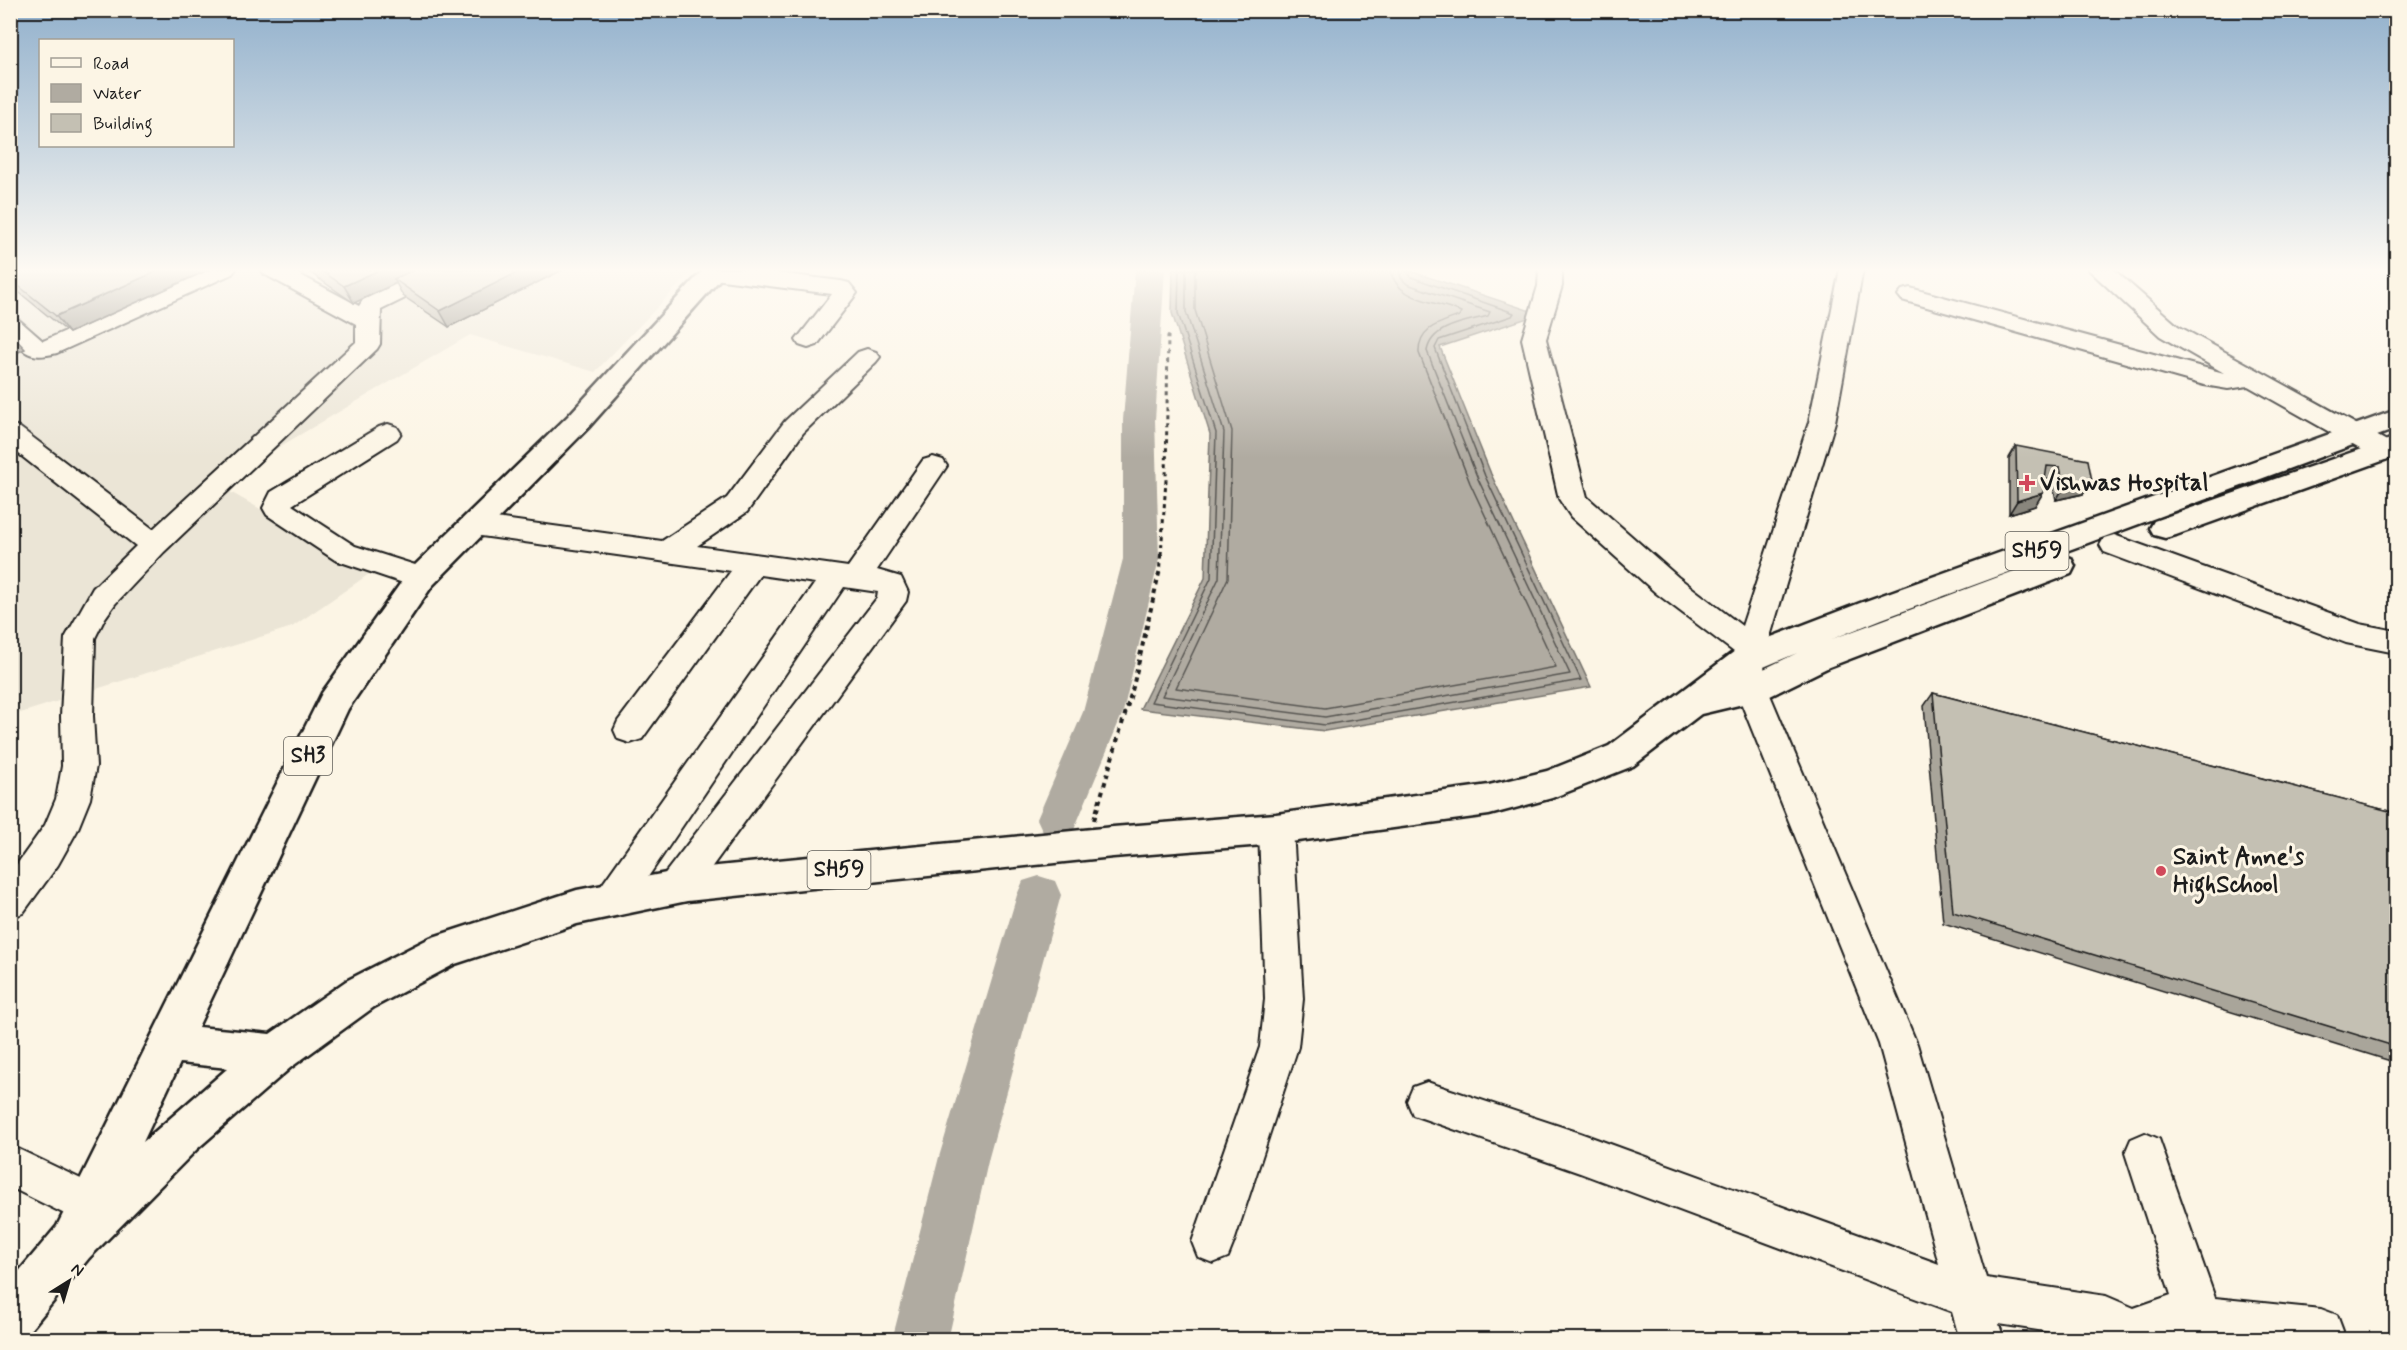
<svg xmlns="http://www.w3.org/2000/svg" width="2407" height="1350" font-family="Mynerve,sans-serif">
	<rect width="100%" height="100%" fill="#fcf5e5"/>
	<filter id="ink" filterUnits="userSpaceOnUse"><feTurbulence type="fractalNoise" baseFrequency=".0167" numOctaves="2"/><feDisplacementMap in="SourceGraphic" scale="12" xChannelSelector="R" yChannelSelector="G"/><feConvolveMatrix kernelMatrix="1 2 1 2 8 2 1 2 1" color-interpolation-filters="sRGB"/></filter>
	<g filter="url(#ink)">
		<path fill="#ebe5d6" d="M 11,269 L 694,269 L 595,372 L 470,335 L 216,484 L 372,572 L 292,627 L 11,716 Z"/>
		<path fill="#b0aba1" stroke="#75726c" stroke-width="1.5" d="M 1173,269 L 1404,269 L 1540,314 L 1440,347 L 1491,474 L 1591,687 L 1325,731 L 1140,709 L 1205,578 L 1210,434 L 1172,313 Z"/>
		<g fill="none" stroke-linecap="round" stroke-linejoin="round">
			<path stroke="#575551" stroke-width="1.5" d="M 1179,269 L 1178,313 L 1216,433 L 1211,578 L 1151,702 L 1325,725 L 1581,680 L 1485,476 L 1435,348 L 1439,340 L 1512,316 L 1514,313 L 1411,277 L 1406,269
				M 1186,269 L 1186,312 L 1224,432 L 1219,578 L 1162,696 L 1325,717 L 1570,674 L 1478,479 L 1427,351 C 1432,325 1466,322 1488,316 L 1490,312 L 1407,284 L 1401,278 L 1399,269
				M 1195,269 L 1195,310 L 1232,431 L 1228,578 L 1176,688 L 1325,708 L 1556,667 L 1470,483 L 1419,353 C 1418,328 1439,323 1459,316 L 1461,312 C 1435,300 1397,302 1390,269"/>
			<path fill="#b0aba1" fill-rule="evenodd" d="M 1135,269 L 1165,269 L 1155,420 L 1159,559 L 1123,712 L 1073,832 L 1058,837 L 1043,832 L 1037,819 L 1083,712 L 1123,559 L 1123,420 Z
				M 1039,876 L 1055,881 L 1061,895 L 989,1157 L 948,1340 L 892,1340 L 939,1157 L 1017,895 L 1023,881 Z"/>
			<defs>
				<path id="minor" d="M 205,269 L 236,269 L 232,274 L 57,353 C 33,359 28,356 10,339 L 10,318 L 19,320 L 43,341 Z
					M 261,269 L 289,269 L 359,306 L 363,300 L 428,269 L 458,269 L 454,274 L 381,310 L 380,344 L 377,349 L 164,552 L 115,604 L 105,618 L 95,638 L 93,716 L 96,766 L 90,799 L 77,831 L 58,865 L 23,913 L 10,918 L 10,874 L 45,825 L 56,799 L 62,766 L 61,716 L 65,638 L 93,588 L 136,546 L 10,447 L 10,424 L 19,427 L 153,529 L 356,342 L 356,324 L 264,274 Z
					M 705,269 L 744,269 L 841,281 L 849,283 L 857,293 L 817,345 L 808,348 L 799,345 L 796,340 L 832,294 L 714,279 L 706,277 L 702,272 Z
					M 1539,269 L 1562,269 L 1562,286 L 1546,339 L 1587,497 L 1678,577 L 1742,626 L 1809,422 L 1840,269 L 1863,269 L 1835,422 L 1763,660 L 1768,690 L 1917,1044 L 1986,1278 L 2106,1296 L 2134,1308 L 2171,1295 L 2125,1153 L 2131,1139 L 2145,1133 L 2159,1139 L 2215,1298 L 2321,1309 L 2337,1315 L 2343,1331 L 2340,1340 L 2102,1340 L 1999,1324 L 2004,1340 L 1960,1340 L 1952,1312 L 1580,1173 L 1413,1115 L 1407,1101 L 1413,1087 L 1427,1082 L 1580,1133 L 1939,1264 L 1879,1044 L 1736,690 L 1731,660 L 1734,652 L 1656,593 L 1571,517 L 1559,499 L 1522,339 L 1538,286 Z
					M 2088,269 L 2113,269 L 2178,326 L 2394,445 L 2396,453 L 2394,457 L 2384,460 L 2374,457 L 2248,386 L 2228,389 L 2204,385 L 1902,300 L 1898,295 L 1902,290 L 1910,288 L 2224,373 L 2160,336 Z
					M 867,349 L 876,352 L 880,357 L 876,362 L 803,433 L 747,512 L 697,546 L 848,567 L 923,460 L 933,457 L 943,460 L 947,466 L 877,570 L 901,577 L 908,592 L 906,601 L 689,898 L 676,902 L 663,898 L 658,887 L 663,876 L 877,598 L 878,592 L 844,587 L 625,911 L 612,916 L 599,911 L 594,900 L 599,889 L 815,583 L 760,575 L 642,739 L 630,743 L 618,739 L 614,730 L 618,721 L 731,571 L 474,535 L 464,532 L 460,525 L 464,518 L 474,515 L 662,541 L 727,498 L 785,421 L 858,352 Z
					M 388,424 L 397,427 L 401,433 L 397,439 L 292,505 L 355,546 L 431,570 L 436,578 L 431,586 L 421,589 L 335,560 L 267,515 L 263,508 L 271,492 L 379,427 Z
					M 2114,535 L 2360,624 L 2396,631 L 2396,653 L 2346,643 L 2104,552 L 2100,545 L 2104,538 Z
					M 1276,814 L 1288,819 L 1293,829 L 1303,999 L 1298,1047 L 1234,1242 L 1228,1257 L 1213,1263 L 1198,1257 L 1192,1242 L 1260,1047 L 1265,999 L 1259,829 L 1264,819 Z
					M 10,1145 L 106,1191 L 112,1206 L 106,1221 L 91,1227 L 10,1187 Z"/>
				<path id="major" d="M 704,269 L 729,269 L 588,428 L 432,586 L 348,709 L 198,1027 L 270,1034 L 346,981 L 430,938 L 577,890 L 687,869 L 1113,827 L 1276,814 L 1489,785 L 1547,771 L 1609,746 L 1735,651 L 1860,603 L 2396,410 L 2396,429 L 1882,619 L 1832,639 L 2049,558 L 2060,555 L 2071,558 L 2075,566 L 2071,574 L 1829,667 L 1764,699 L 1701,714 L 1633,766 L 1552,798 L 1489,815 L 1276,844 L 1113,857 L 687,901 L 577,924 L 455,964 L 374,1007 L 290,1068 L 197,1149 L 89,1258 L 26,1335 L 10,1340 L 10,1282 L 57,1226 L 322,693 L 410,570 L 568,416 ZM 1797,653 L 1747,677 L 1759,669 ZM 180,1063 L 228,1068 L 143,1142 Z
					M 2396,437 L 2396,456 L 2176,535 L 2165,538 L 2154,535 L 2150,528 L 2154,521 Z"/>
			</defs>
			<use href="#minor" stroke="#1c1c1c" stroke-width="4"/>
			<use href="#major" stroke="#1c1c1c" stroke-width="5"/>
			<path stroke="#1c1c1c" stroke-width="3" stroke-dasharray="4 4" stroke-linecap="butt" d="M 1161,555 L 1166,480 L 1168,335"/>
			<path stroke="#1c1c1c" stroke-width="4" stroke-dasharray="4.5 4.5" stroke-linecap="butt" d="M 1094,820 L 1133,687 L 1160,569 L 1161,554"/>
			<use href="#minor" fill="#fcf5e5" fill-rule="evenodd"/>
			<use href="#major" fill="#fcf5e5" fill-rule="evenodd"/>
		</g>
		<path fill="#a9a59a" stroke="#1c1c1c" stroke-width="1.5" d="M 10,269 L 210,269 L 69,333 L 10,285 Z
			M 305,269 L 564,269 L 449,327 L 403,296 L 396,283 L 354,303 Z
			M 2016,446 L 2092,481 L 2083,494 L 2056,500 L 2052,480 L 2045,479 L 2035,506 L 2009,514 L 2009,458 Z
			M 1933,693 L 2397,813 L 2397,1063 L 1943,923 L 1924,706 Z"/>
		<path fill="#89867d" stroke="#1c1c1c" stroke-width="1.5" d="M 162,269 L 210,269 L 69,333 L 56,316 Z
			M 381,269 L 424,269 L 394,279 L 396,283 L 354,303 L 344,286 Z
			M 524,269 L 564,269 L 449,327 L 440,311 Z
			M 10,333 L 25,349 L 10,356 Z
			M 2092,481 L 2083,494 L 2056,500 L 2064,487 Z
			M 2043,493 L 2035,506 L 2009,514 L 2017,501 Z"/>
		<path fill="#c4c0b3" stroke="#1c1c1c" stroke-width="1.5" d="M 10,269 L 162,269 L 56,316 L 10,279 Z
			M 319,269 L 381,269 L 344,286 Z
			M 415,269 L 524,269 L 440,311 L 394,279 Z
			M 2016,446 L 2088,460 L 2092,481 L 2064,487 L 2060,467 L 2047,466 L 2043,493 L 2017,501 Z
			M 1933,693 L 2397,813 L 2397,1047 L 1953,912 Z"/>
	</g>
	<linearGradient id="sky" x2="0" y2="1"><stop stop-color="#91b0cc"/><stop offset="0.59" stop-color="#fefaf3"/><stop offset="1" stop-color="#fefaf3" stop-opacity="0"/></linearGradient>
	<rect width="2407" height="458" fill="url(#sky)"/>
	<g fill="#d1495b" stroke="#fcf5e5" stroke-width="2">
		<path d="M2024 474h6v6h6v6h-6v6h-6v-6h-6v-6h6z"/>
		<circle cx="2161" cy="871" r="6"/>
	</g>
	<g text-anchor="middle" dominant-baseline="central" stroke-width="6" stroke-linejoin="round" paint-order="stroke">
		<g fill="#fcf5e5" stroke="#5f5d58" stroke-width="1.5">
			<rect x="2005.5" y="532" width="63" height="38" rx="4.5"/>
			<rect x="284" y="737" width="48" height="38" rx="4.5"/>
			<rect x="807.5" y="851" width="63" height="38" rx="4.5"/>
		</g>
		<g font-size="22" font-weight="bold" fill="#1c1c1c">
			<text x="2037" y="551">SH59</text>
			<text x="308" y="756">SH3</text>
			<text x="839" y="870">SH59</text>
		</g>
		<g font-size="24" font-weight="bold" fill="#1c1c1c" stroke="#fcf5e5" text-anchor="start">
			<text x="2040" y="483">Vishwas Hospital</text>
			<text x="2173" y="857">Saint Anne's<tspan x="2173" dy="28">HighSchool</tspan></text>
		</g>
	</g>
	<rect width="2407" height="1350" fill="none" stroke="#fcf5e5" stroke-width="36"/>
	<rect x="18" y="18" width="2371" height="1314" fill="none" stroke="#1c1c1c" stroke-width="2" filter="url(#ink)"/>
	<rect x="39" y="39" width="195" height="108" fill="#fcf5e5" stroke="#a29e95" stroke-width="1.5"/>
	<rect x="51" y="58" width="30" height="9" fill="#fcf5e5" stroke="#a29e95" stroke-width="1.5"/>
	<text x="93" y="69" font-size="18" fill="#1c1c1c">Road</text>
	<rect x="51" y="84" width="30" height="18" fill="#b0aba1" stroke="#a29e95" stroke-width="1.5"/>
	<text x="93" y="99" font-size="18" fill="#1c1c1c">Water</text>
	<rect x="51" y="114" width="30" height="18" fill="#c4c0b3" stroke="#a29e95" stroke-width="1.5"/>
	<text x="93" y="129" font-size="18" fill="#1c1c1c">Building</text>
	<g transform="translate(69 1281) rotate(37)" stroke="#fcf5e5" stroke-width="4.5" paint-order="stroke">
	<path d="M0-4.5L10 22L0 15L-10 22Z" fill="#1c1c1c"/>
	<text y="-9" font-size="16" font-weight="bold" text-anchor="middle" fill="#1c1c1c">N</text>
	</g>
</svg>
